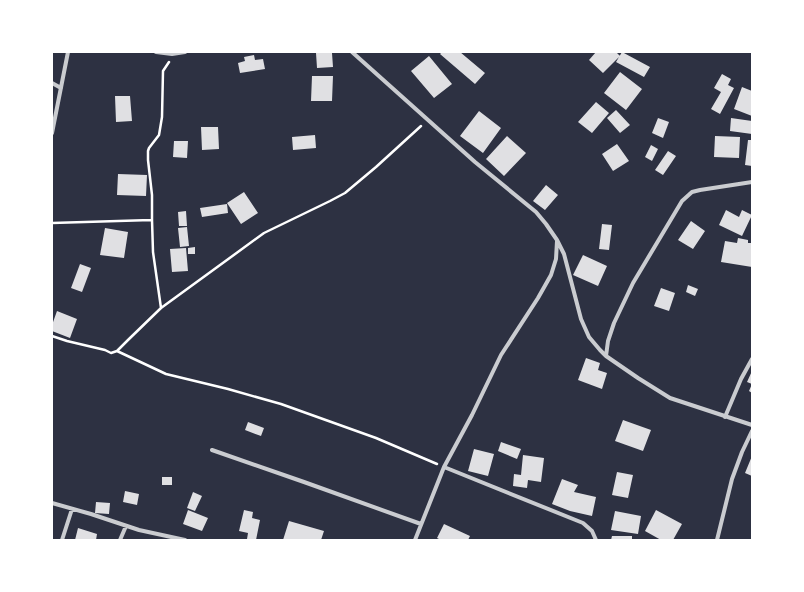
<svg xmlns="http://www.w3.org/2000/svg" width="804" height="592" font-family="Ubuntu,sans-serif">
	<rect width="100%" height="100%" fill="#2d3142"/>
	<path fill="#e0e0e3" d="M 442,52 L 460,52 L 485,73 L 475,84 L 440,54 Z
		M 596,52 L 616,52 L 620,56 L 603,73 L 589,60 Z
		M 622,52 L 650,67 L 644,77 L 616,62 Z
		M 316,53 L 332,53 L 333,67 L 317,68 Z
		M 254,55 L 255,60 L 263,59 L 265,69 L 240,73 L 238,63 L 245,61 L 244,57 Z
		M 429,56 L 452,84 L 434,98 L 411,71 Z
		M 620,72 L 642,89 L 626,110 L 604,93 Z
		M 722,74 L 731,79 L 728,85 L 734,88 L 720,114 L 711,109 L 721,92 L 714,88 Z
		M 312,76 L 333,76 L 332,101 L 311,101 Z
		M 742,87 L 752,91 L 752,116 L 734,109 Z
		M 115,96 L 130,96 L 132,121 L 116,122 Z
		M 596,102 L 609,113 L 592,133 L 578,122 Z
		M 616,110 L 630,125 L 620,133 L 607,118 Z
		M 479,111 L 501,128 L 483,153 L 460,136 Z
		M 658,118 L 669,122 L 663,138 L 652,133 Z
		M 731,118 L 752,121 L 752,134 L 730,131 Z
		M 201,127 L 218,127 L 219,149 L 202,150 Z
		M 315,135 L 316,148 L 293,150 L 292,137 Z
		M 507,136 L 526,153 L 504,176 L 486,159 Z
		M 715,136 L 740,137 L 739,158 L 714,157 Z
		M 748,140 L 752,140 L 752,166 L 745,165 Z
		M 174,141 L 188,141 L 187,158 L 173,157 Z
		M 617,144 L 629,161 L 613,171 L 602,154 Z
		M 651,145 L 658,149 L 652,161 L 645,157 Z
		M 668,151 L 676,156 L 663,175 L 655,170 Z
		M 118,174 L 147,175 L 146,196 L 117,195 Z
		M 546,185 L 558,195 L 545,210 L 533,201 Z
		M 244,192 L 258,213 L 241,224 L 227,203 Z
		M 227,204 L 228,213 L 202,217 L 200,208 Z
		M 726,210 L 739,217 L 742,210 L 752,215 L 742,236 L 719,225 Z
		M 186,211 L 187,226 L 179,226 L 178,212 Z
		M 691,221 L 705,231 L 693,249 L 678,240 Z
		M 602,224 L 612,225 L 609,250 L 599,249 Z
		M 187,227 L 189,246 L 180,247 L 178,228 Z
		M 105,228 L 128,232 L 124,258 L 100,255 Z
		M 738,238 L 748,240 L 748,243 L 752,243 L 752,267 L 721,262 L 725,241 L 737,243 Z
		M 195,247 L 195,254 L 188,254 L 188,248 Z
		M 186,248 L 188,271 L 172,272 L 170,249 Z
		M 583,255 L 607,266 L 598,286 L 573,275 Z
		M 80,264 L 91,268 L 82,292 L 71,288 Z
		M 688,285 L 698,289 L 695,296 L 686,292 Z
		M 661,288 L 675,293 L 669,311 L 654,306 Z
		M 57,311 L 77,319 L 70,338 L 52,331 L 52,325 Z
		M 586,358 L 600,363 L 598,370 L 607,373 L 602,389 L 578,380 Z
		M 752,371 L 752,393 L 749,391 L 752,384 L 747,382 Z
		M 623,420 L 651,430 L 643,451 L 615,441 Z
		M 248,422 L 264,428 L 261,436 L 245,430 Z
		M 501,442 L 521,449 L 517,459 L 498,451 Z
		M 474,449 L 494,454 L 488,476 L 468,471 Z
		M 523,455 L 544,458 L 541,482 L 528,480 L 527,488 L 513,486 L 514,474 L 521,475 Z
		M 752,456 L 752,476 L 745,473 Z
		M 617,472 L 633,475 L 628,498 L 612,495 Z
		M 162,477 L 172,477 L 172,485 L 162,485 Z
		M 562,479 L 578,485 L 574,492 L 596,497 L 592,516 L 570,511 L 552,504 Z
		M 125,491 L 139,494 L 137,505 L 123,502 Z
		M 193,492 L 202,496 L 195,511 L 187,508 Z
		M 96,502 L 110,503 L 109,514 L 95,513 Z
		M 188,510 L 208,518 L 202,531 L 183,524 Z
		M 244,510 L 253,512 L 252,518 L 260,520 L 256,540 L 247,539 L 248,533 L 239,531 Z
		M 656,510 L 682,524 L 673,540 L 661,540 L 645,531 Z
		M 615,511 L 641,516 L 638,534 L 611,530 Z
		M 289,521 L 324,531 L 321,540 L 283,540 Z
		M 444,524 L 470,536 L 468,540 L 441,540 L 437,538 Z
		M 78,528 L 97,534 L 96,540 L 75,540 Z
		M 612,536 L 632,536 L 632,540 L 611,540 Z"/>
	<g fill="none" stroke-linecap="round" stroke-linejoin="round">
		<path stroke="#fff" stroke-width="2.5" d="M 52,223 L 151,220
			M 161,308 L 153,252 L 152,220 L 152,195 L 148,160 L 148,151 L 149,148 L 159,135 L 162,117 L 163,71 L 169,62
			M 52,336 L 67,341 L 105,350 L 111,353 L 117,351 L 128,340 L 161,308 L 264,233 L 330,201 L 345,193 L 376,167 L 421,126
			M 117,351 L 166,374 L 228,389 L 281,404 L 376,438 L 437,464"/>
		<path stroke="#caccd0" stroke-width="4" d="M 156,52 L 172,54 L 185,52
			M 352,52 L 475,162 L 536,212 L 546,224 L 557,240 L 564,254 L 581,319 L 589,337 L 600,350 L 606,356 L 638,378 L 670,398 L 752,425
			M 52,83 L 61,88
			M 52,133 L 68,52
			M 606,356 L 608,341 L 614,323 L 633,283 L 682,201 L 692,192 L 700,190 L 752,182
			M 725,417 L 741,379 L 752,359
			M 212,450 L 304,482 L 421,524
			M 444,467 L 583,523 L 592,531 L 596,540
			M 52,503 L 91,514 L 139,530 L 185,540
			M 62,540 L 72,509
			M 120,540 L 126,526
			M 415,540 L 444,467 L 472,415 L 501,355 L 538,298 L 551,275 L 556,259 L 557,241
			M 717,540 L 732,479 L 742,452 L 752,431"/>
	</g>
	<rect width="804" height="592" fill="none" stroke="#ffffff" stroke-width="106"/>
</svg>
